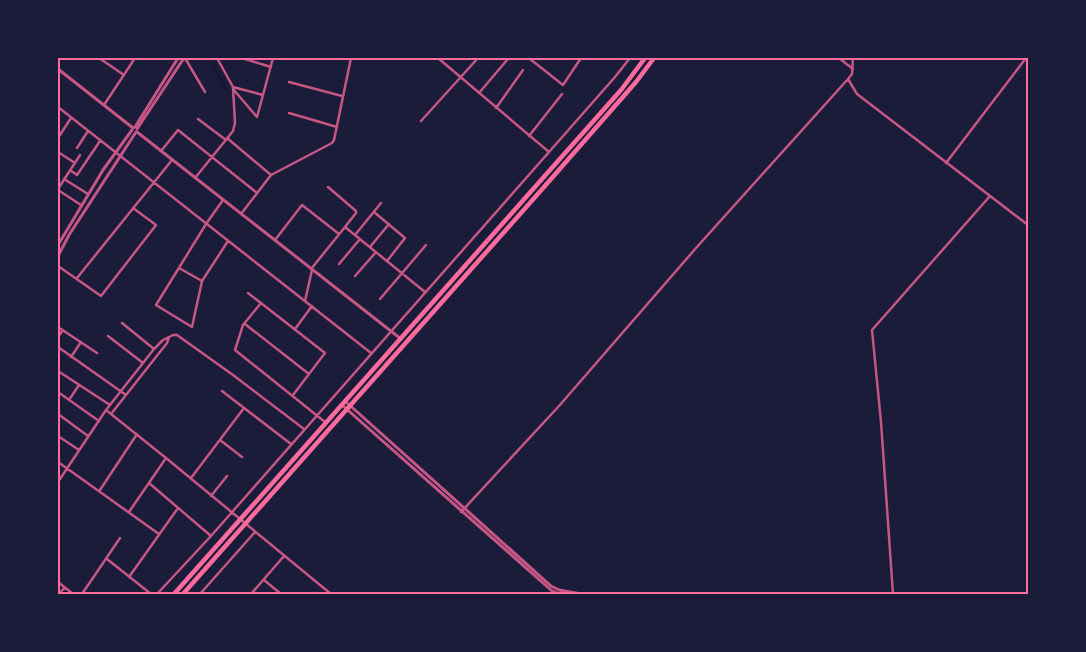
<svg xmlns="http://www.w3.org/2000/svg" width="1086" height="652" font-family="Arial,sans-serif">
	<rect width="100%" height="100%" fill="#1b1b3a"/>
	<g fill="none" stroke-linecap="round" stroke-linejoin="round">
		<path stroke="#12122b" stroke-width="1" d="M 209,58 L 226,89"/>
		<path stroke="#c65784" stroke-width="2.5" d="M 99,58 L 124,75
			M 185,58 L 205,92
			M 217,58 L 233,87 L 263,95
			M 242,58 L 271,67
			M 438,58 L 549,152
			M 531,58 L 530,59 L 563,85 L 581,58
			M 839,58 L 853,69
			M 848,79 L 857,94 L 1028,225
			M 289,82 L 342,96
			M 233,89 L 257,117 L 273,58
			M 479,93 L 507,60
			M 104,105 L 135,58
			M 58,107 L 371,353
			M 496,108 L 523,70
			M 289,113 L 337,127
			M 198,119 L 226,140
			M 421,121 L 478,58
			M 529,136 L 562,94
			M 58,138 L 71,118
			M 227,138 L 271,175
			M 77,148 L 88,131
			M 161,151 L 178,130 L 257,193
			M 58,152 L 75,163
			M 946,163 L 1026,58
			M 70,170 L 77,175 L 100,141
			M 58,173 L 59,174
			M 195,178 L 233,131 L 235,123 L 233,87
			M 64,179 L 88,194
			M 328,187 L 356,211 L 356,213 L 345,227
			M 58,189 L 80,155
			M 58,190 L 81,205
			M 223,200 L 206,224 L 156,305 L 192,327 L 202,281 L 228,241
			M 374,212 L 405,238 L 387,261
			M 241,214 L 271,175 L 332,143 L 334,140 L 351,58
			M 355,235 L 381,203
			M 275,240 L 302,205 L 339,234
			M 370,247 L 389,224
			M 339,264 L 360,239
			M 58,266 L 101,296 L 156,225 L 133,208
			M 179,268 L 202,281
			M 311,269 L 345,227 L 425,292
			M 355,276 L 376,252
			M 77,278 L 172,160
			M 248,293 L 325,353 L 293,395
			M 380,299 L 426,245
			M 305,301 L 312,270
			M 261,303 L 243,325 L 235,350 L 325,422
			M 122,323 L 154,349
			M 245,324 L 309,374
			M 58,327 L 97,353
			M 295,329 L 312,306
			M 108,336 L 143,363
			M 58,337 L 63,330
			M 58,347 L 126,395
			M 71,357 L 81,342
			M 58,371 L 110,405
			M 222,391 L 291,444
			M 58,392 L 99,421
			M 69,400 L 79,385
			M 106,410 L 166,458 L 331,594
			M 58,414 L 88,436
			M 111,414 L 167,343 L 169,337
			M 58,436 L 79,450
			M 220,440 L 242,457
			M 58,462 L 159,534
			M 191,478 L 244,408
			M 58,482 L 106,410 L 154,349 L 163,340 L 173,335 L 177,335 L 233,375 L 304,429
			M 149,483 L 211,536
			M 100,490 L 137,434
			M 211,496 L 227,476
			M 129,512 L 166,458
			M 461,512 L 559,406 L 696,248 L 848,79 L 852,74 L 853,58
			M 107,559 L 151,594
			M 129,577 L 178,508
			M 264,580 L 281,594
			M 58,582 L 73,594
			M 59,594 L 64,588
			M 82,594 L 120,538
			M 157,594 L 211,536 L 615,77 L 630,58
			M 200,594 L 255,532
			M 251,594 L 284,556
			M 893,594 L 881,422 L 872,330 L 990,196"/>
		<path stroke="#c65784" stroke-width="3" d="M 58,69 L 133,128
			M 135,127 L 178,58
			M 137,129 L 184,58
			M 137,132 L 401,339
			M 58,245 L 103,170 L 132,130
			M 58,256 L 69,235 L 136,132
			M 345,401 L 551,586 L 559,590 L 581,594
			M 342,405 L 552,591 L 559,594"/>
		<path stroke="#ff6b9d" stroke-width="4.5" d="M 174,594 L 621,90 L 645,58
			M 183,594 L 544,187 L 636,82 L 654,58"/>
	</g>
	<rect width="1086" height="652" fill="none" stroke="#1b1b3a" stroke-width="118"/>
	<rect x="59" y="59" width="968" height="534" fill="none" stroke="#ff6b9d" stroke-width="2"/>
</svg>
